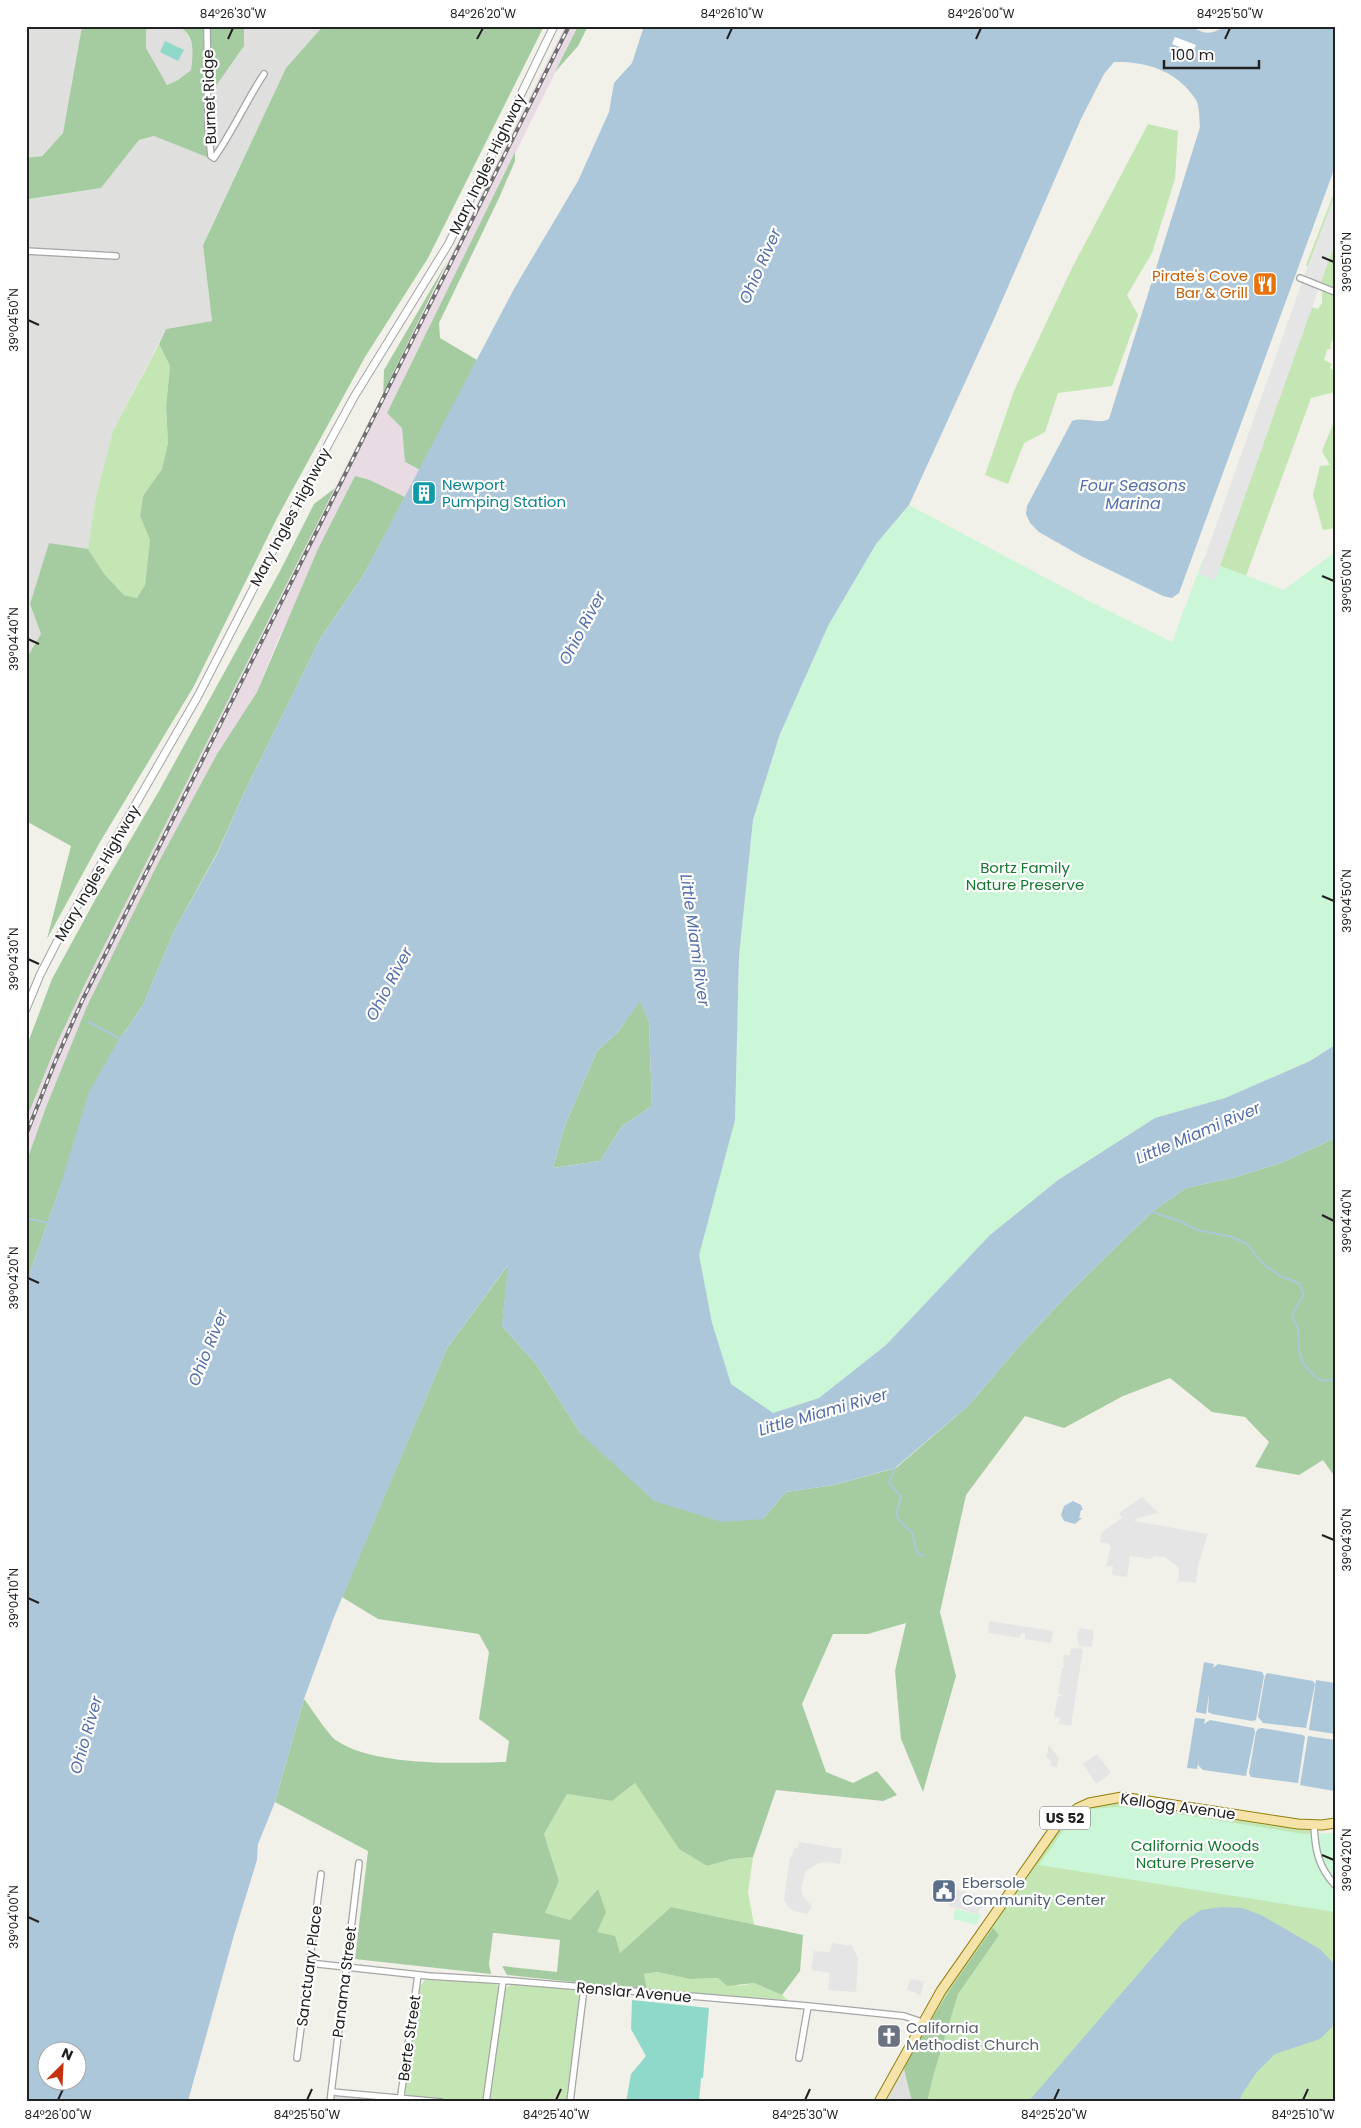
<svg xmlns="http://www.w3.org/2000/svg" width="1361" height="2128" font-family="Poppins,sans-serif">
	<rect width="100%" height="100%" fill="#f1f0e9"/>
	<path fill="#dfdfde" d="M 26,26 L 82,26 L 63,133 L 41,156 L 26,158 Z
		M 146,26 L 179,26 L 184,29 L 194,48 L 191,70 L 178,80 L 166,85 L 146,48 Z
		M 244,26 L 323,26 L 286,68 L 203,244 L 212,321 L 166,329 L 113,431 L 96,496 L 88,549 L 49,544 L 30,604 L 41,634 L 26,659 L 26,195 L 30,199 L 101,188 L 139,140 L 154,136 L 207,156 L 205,98 L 211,93 L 244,46 Z
		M 904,2069 L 912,2102 L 886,2102 L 893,2088 Z
		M 339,2095 L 390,2099 L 395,2102 L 332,2102 L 335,2097 Z"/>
	<path fill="#e9dbe4" d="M 565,26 L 578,26 L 387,413 L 402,428 L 405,462 L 451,487 L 439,514 L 370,480 L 279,637 L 257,692 L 217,754 L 157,865 L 87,1006 L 46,1107 L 26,1163 L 26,1120 L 58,1041 L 86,982 L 349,460 L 383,399 L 392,375 L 425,308 Z"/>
	<path fill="#c3e6b4" d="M 1148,124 L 1178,131 L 1175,179 L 1152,253 L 1127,295 L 1138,315 L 1112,386 L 1058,393 L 1045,432 L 1024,443 L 1008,484 L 985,475 L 1014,391 L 1072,268 Z
		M 1335,190 L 1335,195 L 1308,267 L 1306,265 Z
		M 1335,243 L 1335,288 L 1320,282 Z
		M 1322,289 L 1335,294 L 1335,334 L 1330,346 L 1332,348 L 1327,350 L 1324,360 L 1332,364 L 1330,368 L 1335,371 L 1335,392 L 1311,398 L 1239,595 L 1214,581 L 1311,307 L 1318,309 L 1322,303 Z
		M 159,344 L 170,366 L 166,407 L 168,443 L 162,469 L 143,496 L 140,516 L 150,540 L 145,585 L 137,598 L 124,595 L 105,575 L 88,549 L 96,496 L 113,431 Z
		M 1335,419 L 1335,528 L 1323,530 L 1313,495 L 1320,466 L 1330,465 L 1322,451 Z
		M 635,1783 L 679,1849 L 707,1866 L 732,1859 L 753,1857 L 748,1892 L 754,1925 L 671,1907 L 620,1953 L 596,1932 L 598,1889 L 570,1920 L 544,1913 L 559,1881 L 544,1834 L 567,1794 L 612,1801 Z
		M 1110,1798 L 1314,1825 L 1335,1885 L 1335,2102 L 922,2102 L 937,2031 L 922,2022 L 1064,1819 Z
		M 657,1972 L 690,1979 L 719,1978 L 739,1986 L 754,1983 L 782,1995 L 788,2000 L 647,1990 L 644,1974 Z
		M 425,1980 L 495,1983 L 498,1986 L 499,1995 L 483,2102 L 407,2096 L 404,2090 L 420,1986 Z
		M 513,1984 L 570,1989 L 578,1991 L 581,1997 L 566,2102 L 490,2102 L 489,2100 L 504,1992 L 506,1988 Z"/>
	<path fill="#a5cca1" d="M 82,26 L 146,26 L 146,48 L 167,85 L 178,80 L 191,70 C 193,53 196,37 179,26 L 203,26 L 207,157 L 154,136 L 139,140 L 101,188 L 29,199 L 26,195 L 26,158 L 42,156 L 63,133 Z
		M 211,26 L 244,26 L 244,46 L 211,93 Z
		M 323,26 L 544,26 L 428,258 L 365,357 L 277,518 L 194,686 L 100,842 L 47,939 L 71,846 L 26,821 L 26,659 L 41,634 L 30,604 L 49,543 L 88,549 L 105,575 L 124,595 L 137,598 L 145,585 L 150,540 L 140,516 L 143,496 L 162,469 L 168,443 L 166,407 L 170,366 L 159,344 L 166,329 L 212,321 L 203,245 L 286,68 Z
		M 578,26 L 588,26 L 578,46 L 555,72 Z
		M 515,152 L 515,161 L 499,198 L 439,323 L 440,338 L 477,360 L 420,470 L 405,462 L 402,428 L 387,413 Z
		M 448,260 L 392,375 L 383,399 L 384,370 Z
		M 355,476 L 370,480 L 405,497 L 363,576 L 321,637 L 244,793 L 217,853 L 175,929 L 143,1005 L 117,1043 L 59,1190 L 26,1284 L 26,1163 L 46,1107 L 87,1006 L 157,865 L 217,754 L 257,692 L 318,549 Z
		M 335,488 L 86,982 L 58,1041 L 26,1120 L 26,1048 L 52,979 L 95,900 L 159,791 L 280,571 L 314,504 Z
		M 640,1000 L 649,1022 L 652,1106 L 622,1126 L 600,1161 L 553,1168 L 565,1125 L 597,1051 L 618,1032 Z
		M 1335,1138 L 1335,1477 L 1323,1460 L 1299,1475 L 1255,1467 L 1269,1442 L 1245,1417 L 1212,1412 L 1170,1378 L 1123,1396 L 1064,1428 L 1025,1416 L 966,1495 L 940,1612 L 956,1676 L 923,1792 L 901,1739 L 895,1671 L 906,1623 L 868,1634 L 833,1634 L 802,1704 L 826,1772 L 853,1783 L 877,1771 L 897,1795 L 883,1801 L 776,1790 L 753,1857 L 732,1859 L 707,1866 L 679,1849 L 635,1783 L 612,1801 L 567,1794 L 544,1834 L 559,1881 L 545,1913 L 570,1920 L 598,1889 L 606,1912 L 597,1932 L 615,1936 L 620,1953 L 671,1907 L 803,1935 L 800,1971 L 782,1995 L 754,1983 L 727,1986 L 718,1978 L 690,1979 L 657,1972 L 644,1974 L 647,1990 L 507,1975 L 502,1966 L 557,1972 L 560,1940 L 495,1933 L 493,1933 L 489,1964 L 491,1974 L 355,1959 L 368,1851 L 275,1802 L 304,1699 C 312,1709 328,1735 337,1741 C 377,1767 460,1763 506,1762 L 509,1741 L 479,1719 L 489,1652 L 479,1634 L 378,1619 L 342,1597 L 447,1348 L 509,1264 L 502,1326 L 536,1364 L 581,1434 L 763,1519 L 786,1492 L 834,1485 L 896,1468 L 969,1405 L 1021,1344 L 1076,1286 L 1152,1212 L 1186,1188 L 1236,1177 L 1281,1163 Z
		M 993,1928 L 999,1935 L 958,1994 L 934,2073 L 927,2102 L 912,2102 L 904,2069 L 914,2048 L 953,1985 Z"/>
	<path fill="#cbf6d7" d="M 909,505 L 1089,601 L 1172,642 L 1203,559 L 1284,590 L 1335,552 L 1335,1045 L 1310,1061 L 1225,1098 L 1155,1118 L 1058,1180 L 990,1235 L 886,1345 L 819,1398 L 773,1413 L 718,1410 L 661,1251 L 735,1120 L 739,956 L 753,820 L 780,734 L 828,626 L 876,544 Z
		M 1128,1806 L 1304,1834 L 1335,1833 L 1335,1912 L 1039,1865 L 1067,1825 L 1090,1809 Z
		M 955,1909 L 981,1915 L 976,1925 L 953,1919 Z"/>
	<path fill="#8ed9ca" d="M 165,41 L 184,50 L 178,61 L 160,52 Z
		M 632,2000 L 709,2008 L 703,2078 L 701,2078 L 699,2102 L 626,2102 L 631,2074 L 646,2056 L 631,2029 Z"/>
	<path fill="#e5e5e5" d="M 1335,195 L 1335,243 L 1215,580 L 1199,574 L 1302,282 Z
		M 1142,1497 L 1159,1513 L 1138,1518 L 1134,1521 L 1208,1534 L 1199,1561 L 1196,1583 L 1178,1581 L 1179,1568 L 1165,1557 L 1155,1556 L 1150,1559 L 1130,1556 L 1127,1577 L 1112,1575 L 1113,1566 L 1106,1566 L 1111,1547 L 1109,1544 L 1100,1542 L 1102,1532 L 1122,1518 L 1119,1513 Z
		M 989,1621 L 1053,1631 L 1052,1638 L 1051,1643 L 1025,1639 L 1025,1634 L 1022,1632 L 1019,1638 L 988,1633 Z
		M 1080,1628 L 1094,1630 L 1092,1647 L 1079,1646 L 1077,1634 Z
		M 1071,1648 L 1083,1649 L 1071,1726 L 1059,1724 L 1060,1718 L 1054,1716 L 1058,1696 L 1064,1696 L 1058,1693 L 1062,1668 L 1066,1667 L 1063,1665 L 1064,1655 L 1070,1655 Z
		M 1049,1745 L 1059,1758 L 1057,1767 L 1050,1766 L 1051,1761 L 1046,1757 Z
		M 1097,1754 L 1111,1773 L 1096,1784 L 1083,1764 Z
		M 799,1842 L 842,1849 L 840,1864 L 828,1862 L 819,1863 L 806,1871 L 801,1889 L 803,1897 L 812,1906 L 807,1914 L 794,1911 L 789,1908 L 784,1900 L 790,1857 L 792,1857 L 794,1848 L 798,1848 Z
		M 954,1889 L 987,1897 L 983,1908 L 980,1908 L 978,1914 L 949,1906 Z
		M 832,1943 L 852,1946 L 858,1958 L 856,1992 L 828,1990 L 830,1973 L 811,1970 L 814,1951 L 830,1952 Z
		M 910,1979 L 924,1981 L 921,1996 L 907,1989 Z"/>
	<path fill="#adc7da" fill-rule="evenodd" d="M 644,26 L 1187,26 C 1208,33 1204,37 1227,26 L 1335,26 L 1335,167 L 1179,593 L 1172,598 L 1163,596 L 1081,556 L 1039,532 L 1030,523 L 1026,514 L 1027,506 L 1072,421 C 1084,416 1098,425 1109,419 L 1200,127 C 1199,119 1200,107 1196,100 C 1178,71 1146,61 1114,62 L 1104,74 L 1081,119 L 994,319 L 909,505 L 876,544 L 828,626 L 780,734 L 753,820 L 739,956 L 735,1120 L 699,1255 L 712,1323 L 731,1384 L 773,1413 L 819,1398 L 886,1345 L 990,1235 L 1058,1180 L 1155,1118 L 1225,1098 L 1310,1061 L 1335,1045 L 1335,1138 L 1281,1163 L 1236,1177 L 1186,1188 L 1152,1212 L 1076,1286 L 1021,1344 L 969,1405 L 895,1468 L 834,1485 L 786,1492 L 763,1519 L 722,1522 L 654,1501 L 581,1434 L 536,1364 L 502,1326 L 508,1265 L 447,1348 L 334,1617 L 304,1699 L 275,1802 L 258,1844 L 257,1860 L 234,1935 L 188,2101 L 26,2102 L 26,1284 L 59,1190 L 89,1092 L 117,1043 L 143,1005 L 175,929 L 217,854 L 244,793 L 321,637 L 363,576 L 515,287 L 578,181 L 609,112 L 614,83 L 632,63 ZM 640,1001 L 649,1022 L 652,1106 L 622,1126 L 600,1161 L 553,1168 L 565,1125 L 597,1051 L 618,1032 ZM 48,2050 L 78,2050 L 78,2080 L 48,2080 Z
		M 1073,1501 L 1081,1505 L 1083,1510 L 1081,1510 L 1079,1518 L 1082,1518 L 1075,1524 L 1064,1521 L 1061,1515 L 1064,1506 Z
		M 1204,1662 L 1214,1664 L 1213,1668 L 1218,1664 L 1262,1672 L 1264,1676 L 1256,1720 L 1252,1721 L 1212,1714 L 1208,1712 L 1209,1694 L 1206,1714 L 1196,1712 Z
		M 1267,1673 L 1313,1681 L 1315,1684 L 1306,1728 L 1263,1723 L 1258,1717 L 1265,1676 Z
		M 1316,1680 L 1335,1683 L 1335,1734 L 1309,1730 Z
		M 1195,1718 L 1205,1719 L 1204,1724 L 1210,1720 L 1254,1728 L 1255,1732 L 1246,1776 L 1203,1770 L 1198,1765 L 1199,1757 L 1197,1769 L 1187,1768 Z
		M 1262,1728 L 1303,1735 L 1305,1737 L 1298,1783 L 1251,1777 L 1249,1773 L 1256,1732 L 1258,1729 Z
		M 1308,1736 L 1335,1740 L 1334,1791 L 1300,1785 Z
		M 1222,1907 L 1242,1908 L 1261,1915 L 1320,1949 L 1335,1965 L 1333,2026 L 1320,2039 L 1275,2054 L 1256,2073 L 1242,2094 L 1239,2102 L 1028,2102 L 1182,1923 L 1201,1910 Z"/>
	<path fill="#fff" d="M 1175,37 L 1196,45 L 1193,52 L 1172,44 Z"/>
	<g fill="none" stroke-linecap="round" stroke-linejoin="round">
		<path stroke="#adc7da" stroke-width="2" d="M 89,1022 L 122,1040
			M 1152,1212 L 1177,1220 L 1198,1230 L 1232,1237 L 1247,1244 L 1263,1264 L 1282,1277 L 1299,1283 L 1304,1294 L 1292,1315 L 1298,1330 L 1299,1350 L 1303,1363 L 1314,1376 L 1323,1381 L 1335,1379
			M 26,1218 L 48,1223
			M 895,1467 L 889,1483 L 901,1497 L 896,1515 L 904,1526 L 912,1532 L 917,1553 L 924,1556"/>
		<defs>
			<path id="minor" d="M 207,26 L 208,126 L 211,156 L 214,158 C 233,131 246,101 264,74
				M 26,251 L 116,256
				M 1300,278 L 1335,292
				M 1314,1825 C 1315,1849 1318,1867 1335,1885
				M 309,1963 L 429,1976 L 512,1981 L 808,2006 L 904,2016 L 922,2022
				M 297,2058 L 321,1874
				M 799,2058 L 808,2006
				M 332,2092 L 441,2102
				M 330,2102 L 359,1863
				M 400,2102 L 418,1975
				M 486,2102 L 503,1981
				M 570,2102 L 584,1988"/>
			<path id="tertiary" d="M 26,1009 L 40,975 L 62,932 L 198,696 L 317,465 L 354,397 L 449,243 L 554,26"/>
			<path id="primary" d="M 879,2102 L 941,1991 L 1057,1825 L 1078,1808 L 1089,1803 L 1122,1797 L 1298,1824 L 1322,1825 L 1335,1823"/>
		</defs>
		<use href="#minor" stroke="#a5a5a5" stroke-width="8"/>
		<use href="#tertiary" stroke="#a5a5a5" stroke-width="9"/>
		<use href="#primary" stroke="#92800d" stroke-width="11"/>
		<use href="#minor" stroke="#fff" stroke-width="5.5"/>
		<use href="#tertiary" stroke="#fff" stroke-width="7"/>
		<use href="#primary" stroke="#f5e3aa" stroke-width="9"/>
		<defs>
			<path id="rail" d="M 26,1135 L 55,1062 L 82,1001 L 569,26"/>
		</defs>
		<use href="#rail" stroke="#6f6f6f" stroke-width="4"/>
		<use href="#rail" stroke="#fff" stroke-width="2" stroke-dasharray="5.5" stroke-linecap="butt"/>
	</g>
	<path fill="none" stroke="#212121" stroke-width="2" d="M 228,39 L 233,28M 477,39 L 483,28M 727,39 L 732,28M 976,39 L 981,28M 1225,39 L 1230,28M 1322,257 L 1334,262M 28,320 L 39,325M 1322,576 L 1334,581M 28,639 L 39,644M 1322,896 L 1334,901M 28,959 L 39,964M 1322,1215 L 1334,1221M 28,1278 L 39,1283M 1322,1535 L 1334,1540M 28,1598 L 39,1603M 1322,1855 L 1334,1860M 28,1917 L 39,1922M 58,2100 L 63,2089M 307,2100 L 312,2089M 556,2100 L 561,2089M 805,2100 L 810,2089M 1054,2100 L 1059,2089M 1303,2100 L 1308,2089"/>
	<defs>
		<symbol id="restaurant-square" viewBox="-11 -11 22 22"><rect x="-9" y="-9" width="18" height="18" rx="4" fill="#e8710a" stroke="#fff"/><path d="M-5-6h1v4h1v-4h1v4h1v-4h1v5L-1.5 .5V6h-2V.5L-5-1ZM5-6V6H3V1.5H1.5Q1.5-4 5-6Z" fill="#fff"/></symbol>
		<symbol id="building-square" viewBox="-11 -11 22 22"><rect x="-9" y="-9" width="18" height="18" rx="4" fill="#0f9aa8" stroke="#fff"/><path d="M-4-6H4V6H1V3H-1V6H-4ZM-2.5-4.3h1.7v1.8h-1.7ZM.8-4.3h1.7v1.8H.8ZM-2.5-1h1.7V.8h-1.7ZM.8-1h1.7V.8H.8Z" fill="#fff"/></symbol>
		<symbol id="civic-square" viewBox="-11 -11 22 22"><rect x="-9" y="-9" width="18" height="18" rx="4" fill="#5c6f8a" stroke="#fff"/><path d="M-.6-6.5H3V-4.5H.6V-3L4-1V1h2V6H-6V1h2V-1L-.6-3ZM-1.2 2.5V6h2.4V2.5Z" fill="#fff"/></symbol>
		<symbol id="church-square" viewBox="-11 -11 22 22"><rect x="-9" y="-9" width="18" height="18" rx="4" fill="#6b7280" stroke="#fff"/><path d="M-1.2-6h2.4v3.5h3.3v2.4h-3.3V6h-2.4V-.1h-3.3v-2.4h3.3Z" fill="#fff"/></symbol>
	</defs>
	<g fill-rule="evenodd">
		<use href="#restaurant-square" x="1251" y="270" width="28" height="28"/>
		<use href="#building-square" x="410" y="479" width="28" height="28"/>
		<use href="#civic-square" x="930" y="1877" width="28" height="28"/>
		<use href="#church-square" x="875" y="2022" width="28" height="28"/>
	</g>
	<g text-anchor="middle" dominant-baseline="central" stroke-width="4.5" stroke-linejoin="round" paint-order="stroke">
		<rect fill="#fff" stroke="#646464" stroke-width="1" x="1040" y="1806.5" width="50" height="23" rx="4"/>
		<g font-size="14" font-weight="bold" fill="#212121">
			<text x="1065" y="1818">US 52</text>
		</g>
		<g font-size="15" fill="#212121" stroke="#fff">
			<text transform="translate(209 97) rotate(-92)">Burnet Ridge</text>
			<text transform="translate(487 164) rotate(-64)">Mary Ingles Highway</text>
			<text transform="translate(290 517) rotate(-62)">Mary Ingles Highway</text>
			<text transform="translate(97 873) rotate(-60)">Mary Ingles Highway</text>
			<text transform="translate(1178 1806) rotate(8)">Kellogg Avenue</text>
			<text transform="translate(309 1966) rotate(-83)">Sanctuary Place</text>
			<text transform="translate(344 1982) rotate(-83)">Panama Street</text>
			<text transform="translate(634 1992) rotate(5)">Renslar Avenue</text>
			<text transform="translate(409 2038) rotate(-82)">Berte Street</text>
		</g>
		<g font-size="15" fill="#c56008" stroke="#fff" text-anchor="end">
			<text x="1248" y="275">Pirate's Cove<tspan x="1248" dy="17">Bar &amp; Grill</tspan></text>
		</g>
		<g font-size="15" fill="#0d838f" stroke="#fff" text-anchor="start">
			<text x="442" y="484">Newport<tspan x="442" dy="17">Pumping Station</tspan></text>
		</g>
		<g font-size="15" fill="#157931" stroke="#fff">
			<text x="1025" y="867">Bortz Family<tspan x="1025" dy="17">Nature Preserve</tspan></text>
			<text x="1195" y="1845">California Woods<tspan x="1195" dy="17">Nature Preserve</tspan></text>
		</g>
		<g font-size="15" fill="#4e5e75" stroke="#fff" text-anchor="start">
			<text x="962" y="1882">Ebersole<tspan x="962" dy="17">Community Center</tspan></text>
		</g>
		<g font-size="15" fill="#5b616d" stroke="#fff" text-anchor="start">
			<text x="906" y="2027">California<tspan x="906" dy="17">Methodist Church</tspan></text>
		</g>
		<g font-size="16" font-style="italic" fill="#546eaa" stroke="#fff">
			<text transform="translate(760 266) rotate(-66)">Ohio River</text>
			<text x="1133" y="485">Four Seasons<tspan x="1133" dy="18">Marina</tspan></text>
			<text transform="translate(582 628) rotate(-62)">Ohio River</text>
			<text transform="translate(695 940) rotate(82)">Little Miami River</text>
			<text transform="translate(389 984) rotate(-62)">Ohio River</text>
			<text transform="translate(1198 1133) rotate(-23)">Little Miami River</text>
			<text transform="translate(208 1348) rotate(-68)">Ohio River</text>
			<text transform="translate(823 1412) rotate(-16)">Little Miami River</text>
			<text transform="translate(86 1735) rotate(-74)">Ohio River</text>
		</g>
	</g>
	<rect width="1361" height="2128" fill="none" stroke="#ffffff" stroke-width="55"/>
	<g transform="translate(62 2066) rotate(24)"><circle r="24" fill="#ffffff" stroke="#a6a6a6"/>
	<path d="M0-4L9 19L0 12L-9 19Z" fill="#c23311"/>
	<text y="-8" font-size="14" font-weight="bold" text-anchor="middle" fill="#212121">N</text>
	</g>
	<path d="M1164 60v8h95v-8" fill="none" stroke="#212121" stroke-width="2.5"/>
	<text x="1171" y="60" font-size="15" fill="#212121" stroke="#ffffff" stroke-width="4" paint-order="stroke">100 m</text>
	<rect x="28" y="28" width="1306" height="2072" fill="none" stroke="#212121" stroke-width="2"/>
	<g font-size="12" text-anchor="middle" fill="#212121">
		<text x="233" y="18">84°26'30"W</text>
		<text x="483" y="18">84°26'20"W</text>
		<text x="732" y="18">84°26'10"W</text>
		<text x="981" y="18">84°26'00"W</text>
		<text x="1230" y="18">84°25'50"W</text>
		<text transform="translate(1347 262) rotate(-90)" y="4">39°05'10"N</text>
		<text transform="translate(14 320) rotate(-90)" y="4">39°04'50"N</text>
		<text transform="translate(1347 581) rotate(-90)" y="4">39°05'00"N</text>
		<text transform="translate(14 639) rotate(-90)" y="4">39°04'40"N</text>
		<text transform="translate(1347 901) rotate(-90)" y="4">39°04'50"N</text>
		<text transform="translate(14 959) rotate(-90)" y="4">39°04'30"N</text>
		<text transform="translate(1347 1221) rotate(-90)" y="4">39°04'40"N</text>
		<text transform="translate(14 1278) rotate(-90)" y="4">39°04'20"N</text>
		<text transform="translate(1347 1540) rotate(-90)" y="4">39°04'30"N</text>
		<text transform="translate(14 1598) rotate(-90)" y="4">39°04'10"N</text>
		<text transform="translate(1347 1860) rotate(-90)" y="4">39°04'20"N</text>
		<text transform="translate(14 1917) rotate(-90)" y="4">39°04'00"N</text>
		<text x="58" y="2119">84°26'00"W</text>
		<text x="307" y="2119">84°25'50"W</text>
		<text x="556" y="2119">84°25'40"W</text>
		<text x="805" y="2119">84°25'30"W</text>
		<text x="1054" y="2119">84°25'20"W</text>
		<text x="1303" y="2119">84°25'10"W</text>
	</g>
</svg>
